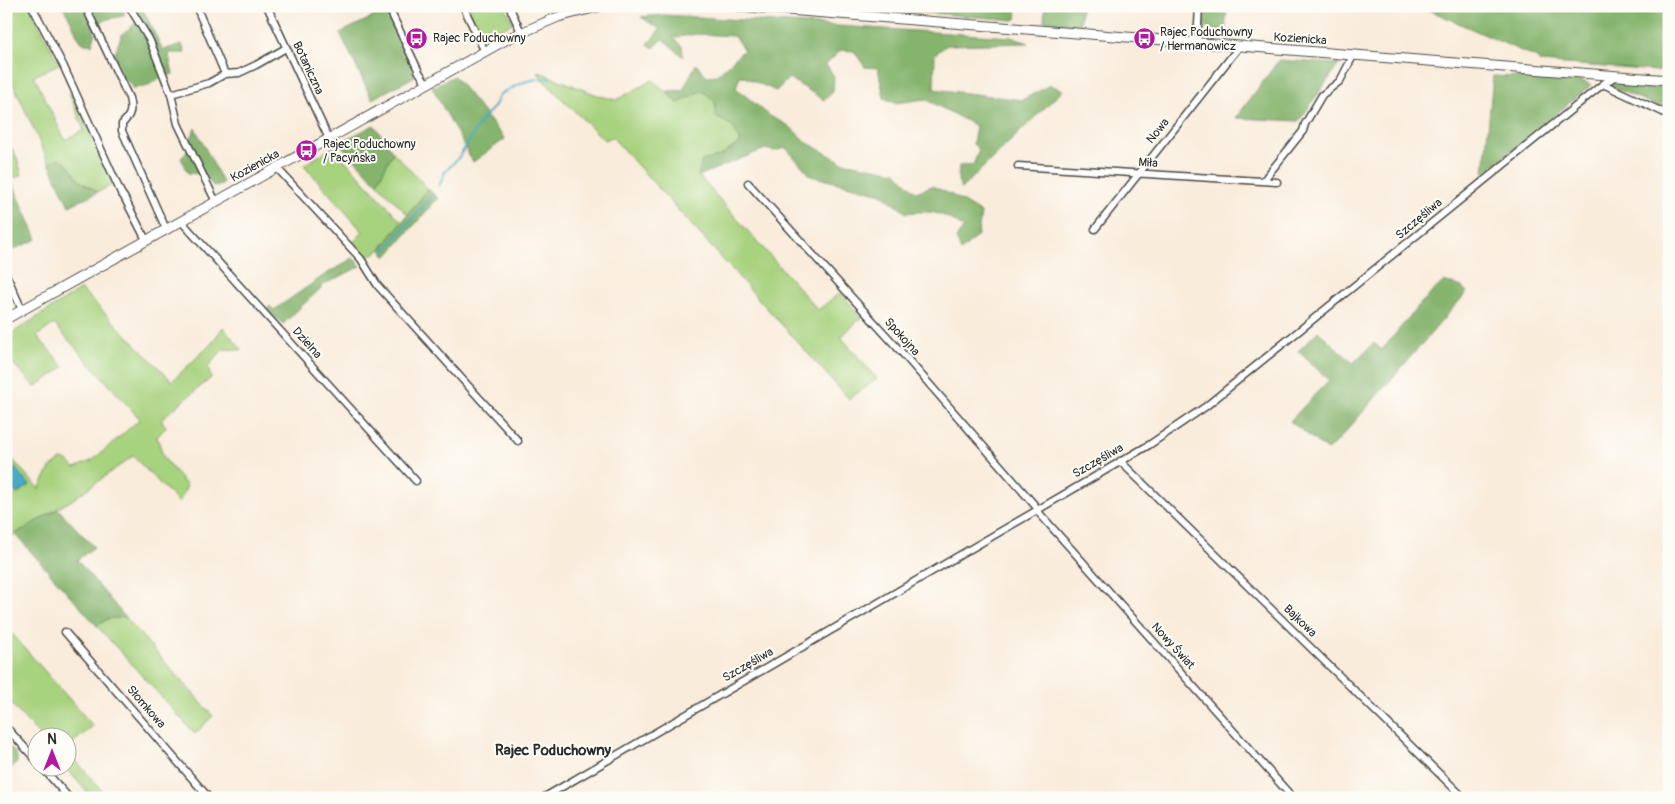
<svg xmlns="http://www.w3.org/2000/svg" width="1675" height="804" font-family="Pangolin,sans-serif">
	<rect width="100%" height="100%" fill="#fdfcf7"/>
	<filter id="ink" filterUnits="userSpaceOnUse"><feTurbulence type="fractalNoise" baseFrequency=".02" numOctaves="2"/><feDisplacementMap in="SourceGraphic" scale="10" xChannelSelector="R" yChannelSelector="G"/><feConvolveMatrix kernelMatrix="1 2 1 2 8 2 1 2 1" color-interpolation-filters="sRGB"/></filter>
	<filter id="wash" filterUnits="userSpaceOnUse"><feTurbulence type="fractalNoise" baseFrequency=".0096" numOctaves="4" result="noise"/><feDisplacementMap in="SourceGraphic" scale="20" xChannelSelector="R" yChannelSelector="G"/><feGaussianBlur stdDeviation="1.12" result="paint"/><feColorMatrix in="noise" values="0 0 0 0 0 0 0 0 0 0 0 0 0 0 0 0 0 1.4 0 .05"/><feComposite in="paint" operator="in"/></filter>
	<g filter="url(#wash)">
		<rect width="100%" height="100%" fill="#f9ecdb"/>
		<path fill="#a7d27e" stroke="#697e54" d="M 6,6 L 30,6 L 59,64 L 34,76 L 65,140 L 84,130 L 69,93 L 72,92 L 113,181 L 112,185 L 98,192 L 80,181 L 70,167 L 60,159 L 49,163 L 6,68 Z
			M 467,6 L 505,6 L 513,23 L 481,38 Z
			M 537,71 L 597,95 L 616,100 L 653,80 L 678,103 L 702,90 L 715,101 L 716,117 L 733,126 L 741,142 L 721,156 L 702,161 L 699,176 L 818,310 L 841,292 L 861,318 L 841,337 L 877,379 L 849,399 L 612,137 L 604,140 L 544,81 Z
			M 6,138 L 17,158 L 22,175 L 6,181 Z
			M 333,147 L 402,222 L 381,249 L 365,259 L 352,243 L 363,232 L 304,165 Z
			M 393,152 L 428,189 L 408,215 L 377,183 Z
			M 81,289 L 172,381 L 211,344 L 223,327 L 242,350 L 223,349 L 208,367 L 211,378 L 161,419 L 166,427 L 157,437 L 164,458 L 187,486 L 179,503 L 133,456 L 72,500 L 12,536 L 6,528 L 6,452 L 39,489 L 50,468 L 62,459 L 69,462 L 75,468 L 93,460 L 140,419 L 54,324 L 37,336 L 64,367 L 35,387 L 6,356 L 6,337 Z
			M 125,617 L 213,716 L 195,734 L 97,626 L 107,619 Z
			M 6,627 L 93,726 L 68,747 L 68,736 L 40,736 L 6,698 Z
			M 68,751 L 108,798 L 92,798 L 65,767 L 68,766 Z"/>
		<path fill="#85b46d" stroke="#58704c" d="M 62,6 L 124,6 L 124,16 C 111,18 101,19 94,30 L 95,35 L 92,45 C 89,44 86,45 83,43 C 77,40 70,14 62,6 Z
			M 131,6 L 141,6 L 163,50 L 182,44 L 185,53 L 170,53 L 169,56 L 173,74 L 160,78 L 145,87 L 132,88 L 130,83 L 123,79 L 114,55 L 122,34 L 140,20 Z
			M 846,6 L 925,6 L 943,8 L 943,6 L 1017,6 L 1016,19 L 1013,20 Z
			M 1045,6 L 1081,6 L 1080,26 L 1044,21 Z
			M 1201,6 L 1227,6 L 1225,37 L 1216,33 L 1213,29 L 1206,28 L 1200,24 Z
			M 1420,6 L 1669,6 L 1669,72 L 1540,62 L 1537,58 Z
			M 387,10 L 414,72 L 414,77 L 372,99 L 340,33 Z
			M 663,15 L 1011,37 L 1029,43 L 947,45 L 935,54 L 934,89 L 1022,100 L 1050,85 L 1063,90 L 961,189 L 958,180 L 959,166 L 973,165 L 979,150 L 973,144 L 976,126 L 925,99 L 895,103 L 884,98 L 878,68 L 865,67 L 854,51 L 841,50 L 826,65 L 834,76 L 833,92 L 824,100 L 789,78 L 776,91 L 740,75 L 736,88 L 770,116 L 789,126 L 806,142 L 842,162 L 896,172 L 916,192 L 932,186 L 952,195 L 981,213 L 978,235 L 961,251 L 956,238 L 964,228 C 942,212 933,210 906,213 L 882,194 L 811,176 L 786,148 L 774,151 L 765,149 L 698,176 L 702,161 L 721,156 L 741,142 L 733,126 L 716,117 L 715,101 L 702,90 L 678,103 L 667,91 L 683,90 L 696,64 L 707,76 L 717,75 L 744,50 L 734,36 L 696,34 L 673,38 L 682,46 L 683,57 L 663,39 L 654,48 L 648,44 L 660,29 L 641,17 Z
			M 1279,60 L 1339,64 L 1299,121 L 1236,118 Z
			M 454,76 L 505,139 L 473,162 L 432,87 Z
			M 1493,76 L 1579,80 L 1590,84 L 1590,86 L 1484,173 Z
			M 1611,82 L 1669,88 L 1669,111 L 1607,85 Z
			M 374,125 L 393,152 L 377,183 L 339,143 Z
			M 195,128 L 223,183 L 218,186 L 213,186 L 205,174 L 188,173 L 181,158 L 186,153 Z
			M 60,158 L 70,167 L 80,181 L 98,192 L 69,206 L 49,163 Z
			M 11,179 L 37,239 L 6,253 L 6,181 Z
			M 428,189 L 438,198 L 386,257 L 381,249 Z
			M 353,258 L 361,266 L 325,284 L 283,324 L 266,310 L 270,306 L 274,310 L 323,276 Z
			M 1444,281 L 1462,287 L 1467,292 L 1335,444 L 1327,450 L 1290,421 L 1329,380 L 1298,351 L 1318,331 L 1353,363 L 1374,343 L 1382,350 L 1420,304 Z
			M 58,509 L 94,547 L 77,560 L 125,617 L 107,619 L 97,626 L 15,534 Z
			M 6,743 L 14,751 L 17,757 L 17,763 L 6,773 Z"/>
		<path fill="#46aac5" stroke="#386a78" d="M 12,465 L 30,485 L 17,494 L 6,481 L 6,469 Z"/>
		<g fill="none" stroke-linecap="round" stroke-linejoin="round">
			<path stroke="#46aac5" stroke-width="2" d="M 439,186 L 445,172 L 459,157 L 481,121 L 494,107 L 500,94 L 524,82 L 537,79 L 550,78
				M 384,251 L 433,195"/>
		</g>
	</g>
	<g filter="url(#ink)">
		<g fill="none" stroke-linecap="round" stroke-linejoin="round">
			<defs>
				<path id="street" d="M 32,6 L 63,65 L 121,193 L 124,197 L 146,240
					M 85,6 L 129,98 C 132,110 131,115 122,124 L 122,131 L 166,229
					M 129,6 L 150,41 L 171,94 L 178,124 L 216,202
					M 196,6 L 225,74
					M 267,6 L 329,139
					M 388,6 L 419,72 L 427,84
					M 463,6 L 485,52
					M 509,6 L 521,32
					M 1197,43 L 1199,6
					M 1603,84 L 1669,115
					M 171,94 L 209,83 L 225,74 L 239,73 L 256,65 L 286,48
					M 1018,166 L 1277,182
					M 277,168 L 361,259 L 378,286 L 518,441
					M 1263,181 L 1303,131 L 1305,124 L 1322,95 L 1340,81 L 1353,56
					M 748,183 L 904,355 L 1038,509 L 1040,514 L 1293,798
					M 181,221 L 416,481
					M 1095,229 L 1239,47
					M 6,274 L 22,310
					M 1120,461 L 1464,798
					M 65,632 L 209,798
					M 6,727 L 38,762
					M 41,766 L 69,798
					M 543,798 L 1149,445 L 1205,407 L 1603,84 L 1616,76"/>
				<path id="secondary" d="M 736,6 L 1669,80
					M 6,319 L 509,38 L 558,17 L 601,6"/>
			</defs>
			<use href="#street" stroke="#4a4845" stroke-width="9"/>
			<use href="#secondary" stroke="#4a4845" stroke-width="11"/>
			<use href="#street" stroke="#fff" stroke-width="6"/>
			<use href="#secondary" stroke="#fff" stroke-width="9"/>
		</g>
	</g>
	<defs>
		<symbol id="bus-disc" viewBox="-11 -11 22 22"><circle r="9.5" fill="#b5179e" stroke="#fdfcf7"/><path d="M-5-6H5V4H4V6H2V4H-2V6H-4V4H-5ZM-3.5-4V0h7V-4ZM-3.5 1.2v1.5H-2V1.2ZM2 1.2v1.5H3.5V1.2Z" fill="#fff"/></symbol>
	</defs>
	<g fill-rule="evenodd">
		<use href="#bus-disc" x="404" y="26" width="25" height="25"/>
		<use href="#bus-disc" x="1132" y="26" width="25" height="25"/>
		<use href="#bus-disc" x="294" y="138" width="25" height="25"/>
	</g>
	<g text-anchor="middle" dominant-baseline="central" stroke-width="4" stroke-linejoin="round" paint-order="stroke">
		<g font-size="12" fill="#2b2b2b" stroke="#fdfcf7" text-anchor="start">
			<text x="1160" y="32">Rajec Poduchowny<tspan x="1160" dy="14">/ Hermanowicz</tspan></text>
			<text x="433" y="38">Rajec Poduchowny</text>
			<text x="323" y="144">Rajec Poduchowny<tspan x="323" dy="14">/ Pacyńska</tspan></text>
		</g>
		<g font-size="12" fill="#2b2b2b" stroke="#fdfcf7">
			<text transform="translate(1300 39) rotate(4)">Kozienicka</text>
			<text transform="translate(308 68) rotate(65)">Botaniczna</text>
			<text transform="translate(1158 131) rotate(-51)">Nowa</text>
			<text transform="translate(1148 163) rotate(3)">Miła</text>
			<text transform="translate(255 166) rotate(-29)">Kozienicka</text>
			<text transform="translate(1419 219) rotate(-40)">Szczęśliwa</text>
			<text transform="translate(902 337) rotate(48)">Spokojna</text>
			<text transform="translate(307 343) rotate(48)">Dzielna</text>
			<text transform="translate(1098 461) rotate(-30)">Szczęśliwa</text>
			<text transform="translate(1300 621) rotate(44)">Bajkowa</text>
			<text transform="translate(1173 646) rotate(48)">Nowy Świat</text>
			<text transform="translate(748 665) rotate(-30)">Szczęśliwa</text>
			<text transform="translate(146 707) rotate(49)">Słomkowa</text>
		</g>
		<g font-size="15" font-weight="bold" fill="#2b2b2b" stroke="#fdfcf7">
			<text x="553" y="750">Rajec Poduchowny</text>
		</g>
	</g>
	<rect width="1675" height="804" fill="none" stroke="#fdfcf7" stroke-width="25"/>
	<g transform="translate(52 752)"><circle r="24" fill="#fdfcf7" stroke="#a9a8a5"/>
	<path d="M0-4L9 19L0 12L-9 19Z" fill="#b5179e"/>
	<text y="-8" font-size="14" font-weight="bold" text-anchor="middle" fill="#2b2b2b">N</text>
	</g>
</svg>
